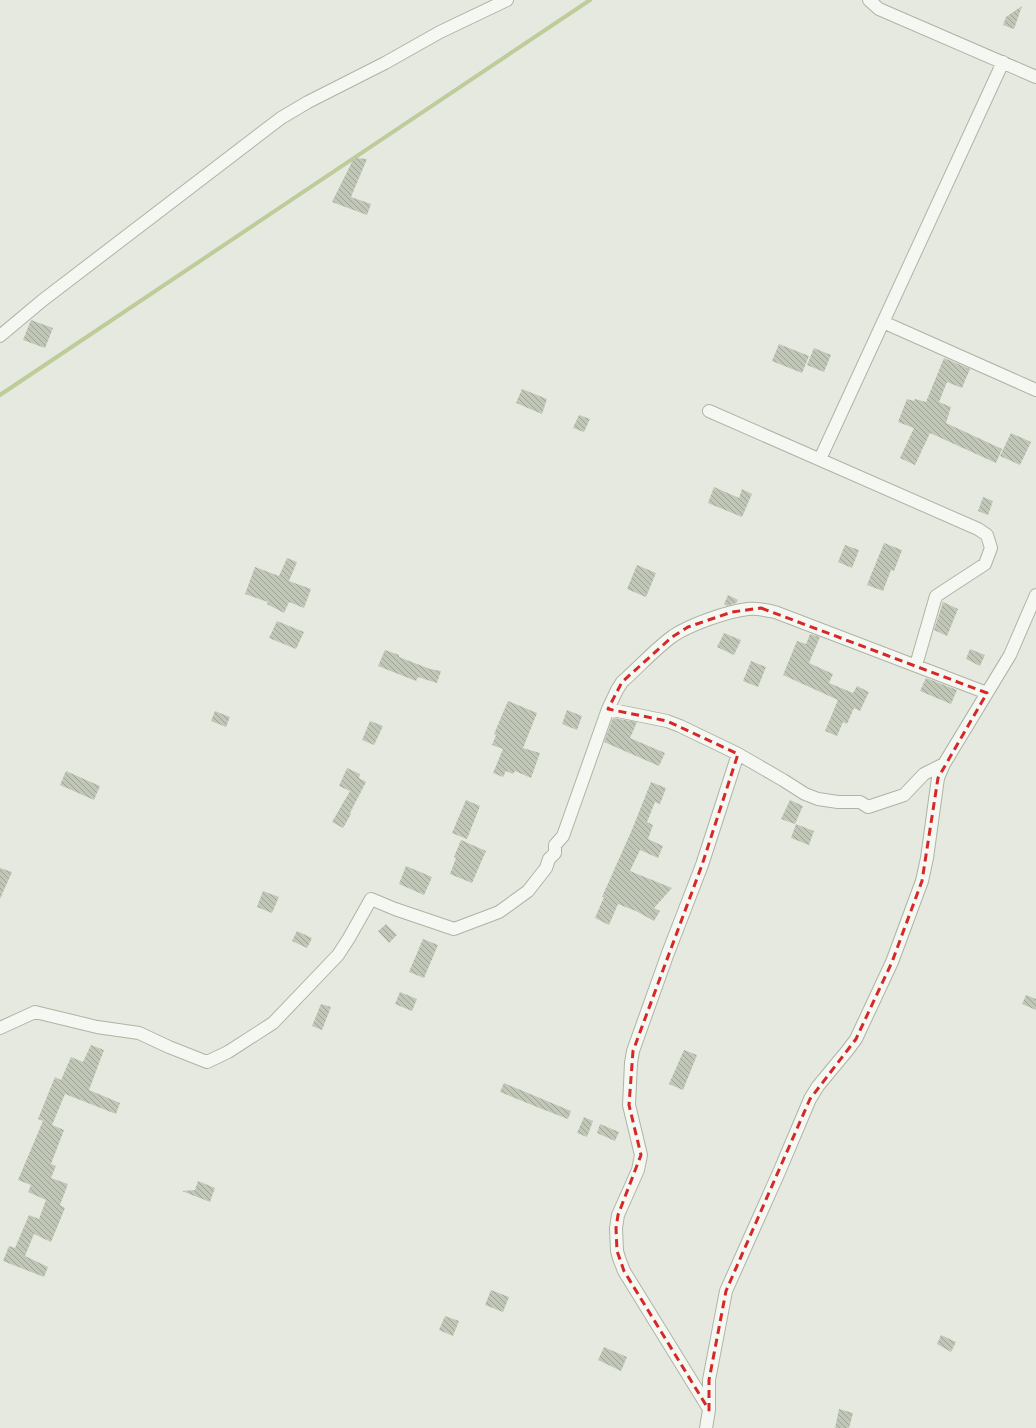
<svg xmlns="http://www.w3.org/2000/svg" width="1036" height="1428" font-family="'PT Sans Narrow',sans-serif">
	<defs>
		<pattern id="building-back-hatch" width="6" height="6" patternUnits="userSpaceOnUse"><rect width="6" height="6" fill="#c0c7b6"/><path d="M-1 5l2 2M0 0l6 6M5-1l2 2" fill="none" stroke="#9da394"/></pattern>
	</defs>
	<rect width="100%" height="100%" fill="#e6e9df"/>
	<g fill="none" stroke-linecap="round" stroke-linejoin="round">
		<path stroke="#bdcc98" stroke-width="4" d="M 0,395 L 590,0"/>
	</g>
	<path fill="url(#building-back-hatch)" d="M 1022,6 L 1014,29 L 1003,25 L 1006,17 Z
		M 354,158 L 367,159 L 351,197 L 371,204 L 367,215 L 332,202 Z
		M 31,320 L 53,328 L 45,348 L 23,340 Z
		M 779,344 L 809,356 L 802,373 L 772,361 Z
		M 814,348 L 831,355 L 824,372 L 807,365 Z
		M 944,358 L 970,369 L 962,388 L 947,382 L 939,402 L 951,407 L 946,423 L 1002,449 L 996,463 L 930,433 L 915,465 L 900,458 L 914,428 L 898,422 L 907,399 L 914,401 L 915,399 L 926,402 Z
		M 522,389 L 547,399 L 542,414 L 516,403 Z
		M 579,415 L 590,419 L 584,432 L 573,428 Z
		M 1011,433 L 1031,442 L 1020,465 L 1000,456 Z
		M 714,487 L 739,498 L 742,489 L 752,494 L 742,517 L 708,503 Z
		M 983,497 L 993,501 L 988,515 L 978,511 Z
		M 884,543 L 902,550 L 894,571 L 891,570 L 883,591 L 867,585 Z
		M 845,545 L 859,550 L 852,568 L 838,562 Z
		M 287,558 L 297,562 L 289,581 L 311,589 L 304,608 L 289,602 L 284,613 L 267,604 L 268,602 L 245,594 L 255,567 L 279,576 Z
		M 637,565 L 656,573 L 646,597 L 627,589 Z
		M 728,595 L 738,600 L 736,603 L 727,606 L 724,604 Z
		M 943,602 L 958,609 L 947,636 L 934,630 Z
		M 277,621 L 304,632 L 296,649 L 269,638 Z
		M 724,633 L 741,640 L 734,655 L 717,647 Z
		M 810,634 L 820,637 L 809,663 L 833,674 L 829,683 L 853,693 L 857,686 L 869,692 L 860,711 L 854,708 L 847,724 L 843,722 L 837,736 L 825,731 L 838,700 L 783,675 L 797,641 L 806,644 Z
		M 970,649 L 985,655 L 980,666 L 966,659 Z
		M 385,650 L 399,655 L 399,657 L 430,669 L 441,671 L 437,683 L 418,677 L 416,681 L 378,666 Z
		M 751,661 L 766,667 L 758,687 L 743,681 Z
		M 926,678 L 957,690 L 951,704 L 920,691 Z
		M 508,701 L 537,713 L 523,748 L 540,753 L 531,778 L 515,771 L 513,774 L 506,771 L 503,777 L 493,773 L 503,749 L 492,745 L 496,735 L 494,734 Z
		M 567,710 L 582,716 L 577,730 L 562,724 Z
		M 215,711 L 230,717 L 226,727 L 211,721 Z
		M 613,718 L 637,722 L 630,738 L 665,753 L 659,766 L 604,742 Z
		M 370,721 L 383,726 L 374,745 L 362,740 Z
		M 347,768 L 360,774 L 359,778 L 366,782 L 350,813 L 351,814 L 343,828 L 332,822 L 350,791 L 339,786 Z
		M 66,771 L 100,786 L 94,800 L 60,785 Z
		M 651,782 L 666,788 L 660,804 L 655,802 L 647,822 L 653,825 L 648,839 L 663,846 L 658,858 L 640,850 L 630,871 L 672,888 L 654,908 L 660,911 L 654,921 L 636,911 L 618,904 L 609,925 L 595,918 L 604,897 L 602,897 L 631,832 Z
		M 466,800 L 480,806 L 467,839 L 452,833 Z
		M 790,800 L 803,806 L 795,824 L 781,819 Z
		M 796,824 L 814,831 L 809,845 L 791,838 Z
		M 461,840 L 486,851 L 472,883 L 450,874 L 456,858 L 454,857 Z
		M 406,866 L 432,877 L 424,895 L 399,884 Z
		M 0,868 L 12,872 L 0,899 Z
		M 263,891 L 279,897 L 272,913 L 257,907 Z
		M 386,924 L 397,935 L 389,943 L 378,931 Z
		M 297,931 L 312,938 L 307,948 L 292,941 Z
		M 423,939 L 438,945 L 424,978 L 409,972 Z
		M 400,992 L 417,999 L 412,1011 L 395,1004 Z
		M 1026,995 L 1036,999 L 1036,1010 L 1022,1004 Z
		M 321,1004 L 331,1007 L 322,1030 L 312,1026 Z
		M 91,1045 L 104,1050 L 89,1090 L 120,1103 L 116,1114 L 65,1094 L 52,1125 L 64,1130 L 51,1164 L 56,1166 L 51,1178 L 68,1184 L 60,1205 L 65,1208 L 51,1242 L 34,1234 L 25,1256 L 48,1267 L 44,1277 L 3,1261 L 9,1246 L 15,1248 L 29,1215 L 39,1219 L 46,1200 L 28,1192 L 31,1185 L 18,1180 L 43,1121 L 38,1119 L 55,1077 L 61,1080 L 71,1057 L 83,1062 Z
		M 684,1050 L 697,1055 L 683,1090 L 669,1084 Z
		M 504,1083 L 571,1111 L 568,1119 L 542,1109 L 500,1092 Z
		M 584,1117 L 593,1121 L 587,1137 L 577,1133 Z
		M 600,1124 L 619,1132 L 615,1141 L 597,1133 Z
		M 198,1181 L 215,1188 L 210,1202 L 182,1191 L 195,1190 Z
		M 491,1290 L 509,1297 L 503,1312 L 485,1305 Z
		M 445,1316 L 459,1321 L 453,1336 L 439,1330 Z
		M 941,1335 L 956,1342 L 951,1352 L 937,1344 Z
		M 604,1347 L 627,1357 L 621,1371 L 598,1360 Z
		M 839,1409 L 853,1413 L 849,1428 L 835,1428 Z"/>
	<g fill="none" stroke-linecap="round" stroke-linejoin="round">
		<defs>
			<path id="street" d="M 869,0 L 879,9 L 1036,77
				M 883,322 L 1036,390
				M 0,336 L 43,300 L 281,118 L 308,102 L 385,63 L 440,32 L 507,0
				M 709,411 L 978,529 L 987,535 L 991,548 L 985,564 L 936,596 L 916,665
				M 820,459 L 1003,62
				M 608,709 L 667,721 L 680,726 L 738,754 L 783,780 L 805,794 L 818,799 L 838,802 L 860,802 L 868,807 L 904,795 L 924,774 L 944,764
				M 0,1028 L 35,1012 L 97,1027 L 139,1033 L 169,1047 L 207,1062 L 228,1052 L 273,1023 L 338,955 L 349,938 L 371,899 L 395,909 L 454,929 L 499,912 L 528,891 L 546,868 L 549,859 L 555,853 L 555,845 L 563,836 L 608,709 L 617,690 L 622,682 C 639,667 655,649 673,636 C 689,625 728,611 748,609 C 757,608 766,610 775,612 L 987,693
				M 709,1409 L 624,1271 L 619,1258 L 617,1251 L 616,1228 L 618,1215 L 638,1170 L 641,1155 L 629,1105 L 631,1063 L 633,1051 L 668,953 L 702,865 L 738,754
				M 706,1428 L 709,1410 L 709,1380 L 726,1291 L 780,1170 L 810,1099 L 818,1086 L 847,1051 L 856,1039 L 892,962 L 922,881 L 927,858 L 938,778 L 944,764 L 1010,655 L 1036,595"/>
		</defs>
		<use href="#street" stroke="#aeb4a4" stroke-width="14"/>
		<use href="#street" stroke="#f5f7f2" stroke-width="12"/>
	</g>
	<path fill="none" stroke="#d62828" stroke-width="3" stroke-dasharray="8 5" stroke-linejoin="round" d="M 761,608 L 987,693 L 938,778 L 922,881 L 892,962 L 856,1039 L 810,1099 L 726,1291 L 709,1380 L 709,1410 L 624,1271 L 617,1251 L 616,1228 L 618,1215 L 641,1155 L 629,1105 L 633,1051 L 702,865 L 738,754 L 667,721 L 608,709 L 622,682 L 672,637 L 688,627 L 732,612 Z"/>
</svg>
